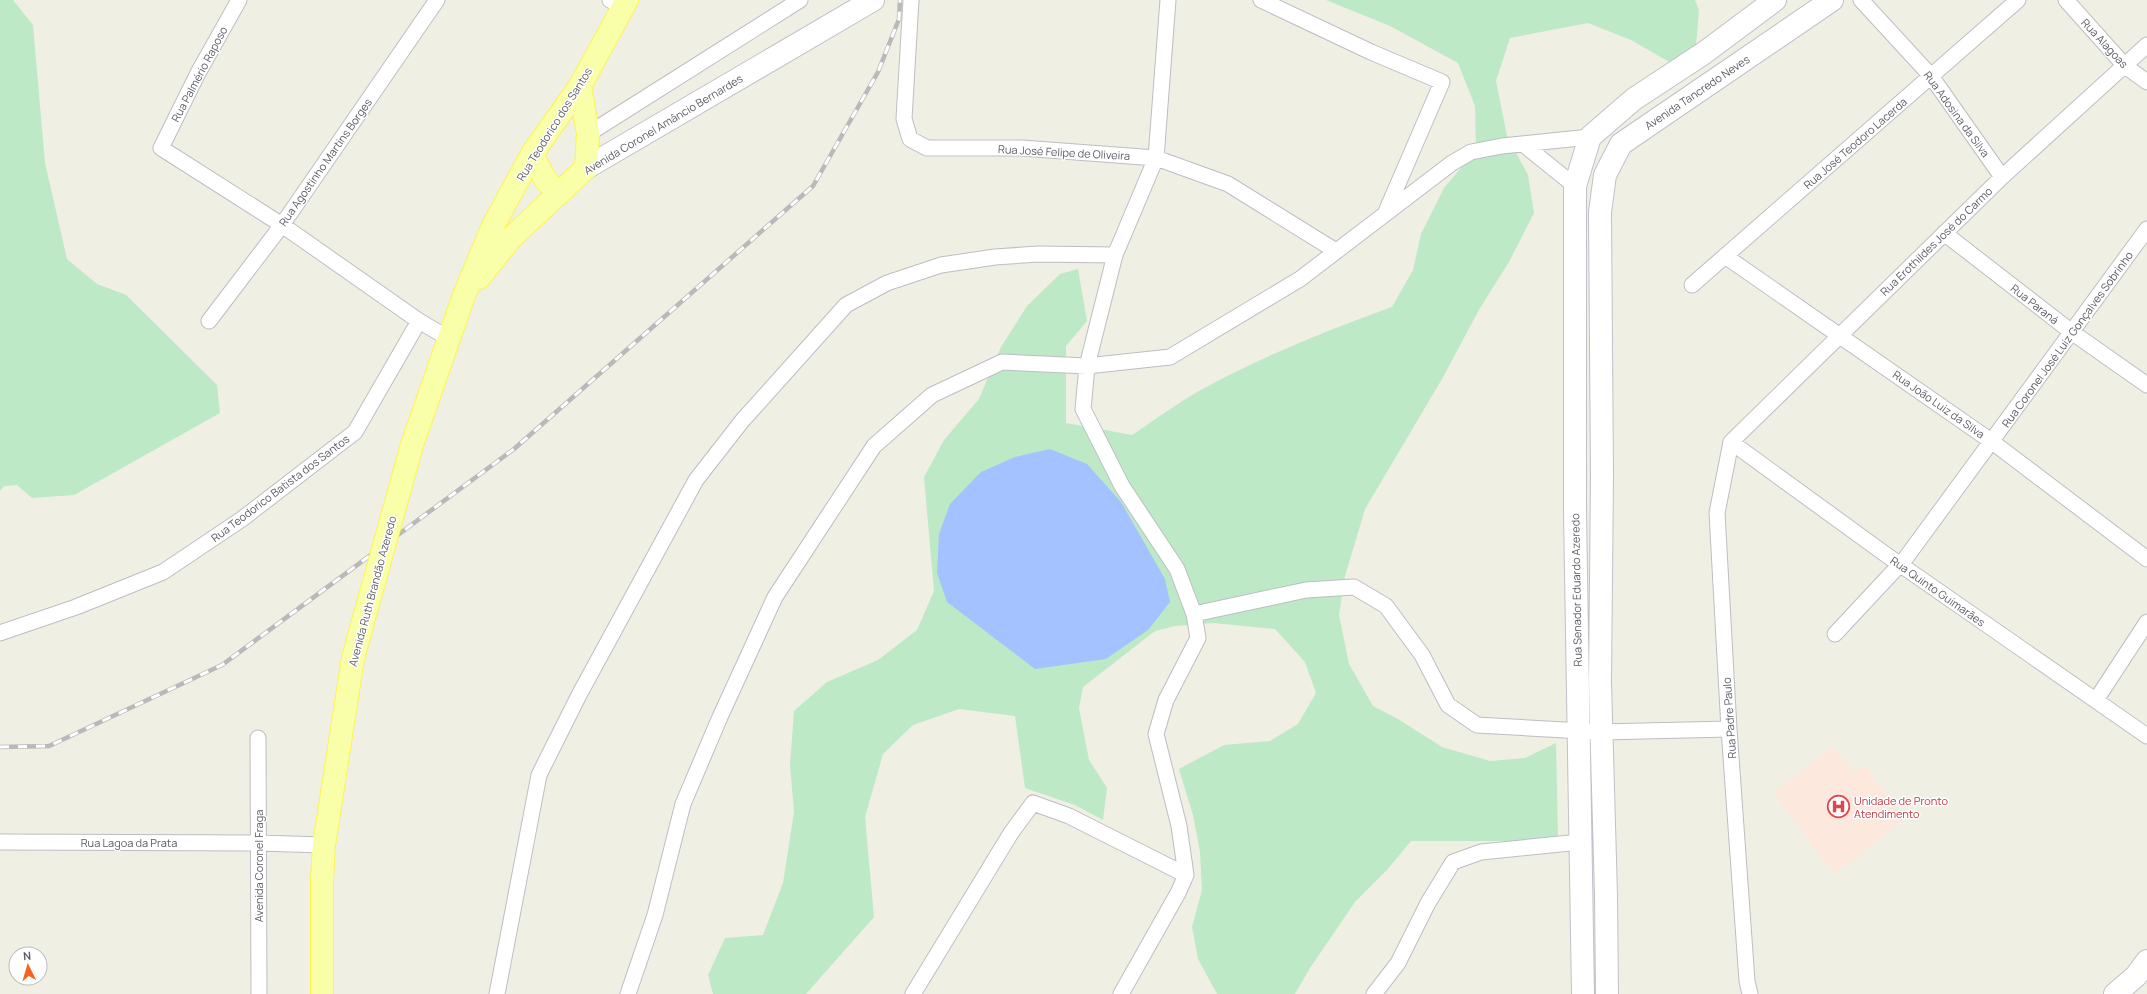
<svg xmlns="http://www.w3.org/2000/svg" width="2147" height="994" font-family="Manrope,sans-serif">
	<rect width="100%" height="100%" fill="#efefe3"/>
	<path fill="#fde8de" d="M 1833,746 L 1855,773 L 1863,764 L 1905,819 L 1835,874 L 1773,793 Z"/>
	<path fill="#bde9c7" d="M 0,0 L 13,0 L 33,25 L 45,163 L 67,259 L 97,284 L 126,295 L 217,385 L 220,413 L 74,495 L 32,498 L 17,485 L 4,486 L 0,491 Z
		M 1326,0 L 1695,0 L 1699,10 L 1696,46 L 1671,63 L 1631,40 L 1588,23 L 1510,38 L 1496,81 L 1507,136 L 1528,175 L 1534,213 L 1509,262 L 1480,308 L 1442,379 L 1365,509 L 1345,576 L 1339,615 L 1349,664 L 1373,706 L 1398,719 L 1442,747 L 1490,761 L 1525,758 L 1556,743 L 1558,838 L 1517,841 L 1411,841 L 1387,870 L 1355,902 L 1310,968 L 1295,994 L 1217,994 L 1198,959 L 1192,927 L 1202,890 L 1200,852 L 1193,815 L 1179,769 L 1224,745 L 1270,741 L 1298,724 L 1316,693 L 1305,662 L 1275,629 L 1213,623 L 1175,626 L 1155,631 L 1083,687 L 1079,708 L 1089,760 L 1107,788 L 1103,820 L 1075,805 L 1025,788 L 1015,716 L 959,709 L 913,725 L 883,754 L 865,817 L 874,917 L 806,994 L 713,994 L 708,975 L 725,938 L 763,935 L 783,883 L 794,812 L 790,765 L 794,711 L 827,682 L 878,660 L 917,630 L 934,591 L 924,477 L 944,440 L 979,399 L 1001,347 L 1027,306 L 1060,274 L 1078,269 L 1087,321 L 1066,346 L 1066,423 L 1132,435 C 1158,418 1184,398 1212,384 C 1270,353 1331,329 1392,307 L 1413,270 L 1421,234 L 1444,188 L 1476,150 L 1475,106 L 1458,63 L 1390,26 Z"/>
	<path fill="#a3c2ff" d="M 1050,449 L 1087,464 L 1121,502 L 1165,579 L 1170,602 L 1148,630 L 1106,659 L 1035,669 L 947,602 L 937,573 L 939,534 L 950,504 L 981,472 L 1015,457 Z"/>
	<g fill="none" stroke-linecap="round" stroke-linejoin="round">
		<defs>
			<path id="street" d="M 239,0 L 198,73 L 161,148 L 282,225 L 419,321 L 448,338
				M 610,0 L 622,7
				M 911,0 L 904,119 L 910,139 L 927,148 L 1022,148 L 1156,158 L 1228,184 L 1336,251
				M 1168,0 L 1156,158 L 1115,255 L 1087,366 L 1083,409 L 1122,486 L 1177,569 L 1194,614 L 1306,590 L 1354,587 L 1386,606 L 1422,655 L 1448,705 L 1477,725 L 1601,732 L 1729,729
				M 1261,0 L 1371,52 L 1442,82 L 1385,214
				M 1861,0 L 1931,76 L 2002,177
				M 2066,0 L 2125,66 L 2147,82
				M 588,134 L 800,0
				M 1523,144 L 1575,186
				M 1944,233 L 2073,333 L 2147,385
				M 1725,256 L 1991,441 L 2147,559
				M 1692,285 L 2018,0
				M 209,321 L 282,225 L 437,0
				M 1731,442 L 2002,177 L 2147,45
				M 1731,442 L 1717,513 L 1729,729 L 1747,981 L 1750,994
				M 1731,442 L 1885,554 L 2147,736
				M 0,633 L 76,607 L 163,572 L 242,519 L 355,432 L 419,321
				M 1835,634 L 1905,559 L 2147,229
				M 2096,700 L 2147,622
				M 258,738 L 259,994
				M 0,842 L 258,843 L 324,845
				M 497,994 L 539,775 L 579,695 L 696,480 L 742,421 L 846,305 L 887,283 L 941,265 L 995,257 L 1038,254 L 1115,255
				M 628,994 L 655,915 L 683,804 L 720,717 L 775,597 L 874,446 L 932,395 L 1002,362 L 1087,366 L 1170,357 L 1300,279 L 1452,163 L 1471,152 L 1502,146 L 1590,137
				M 913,994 L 1011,833 L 1033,803 L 1069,816 L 1186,875
				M 1121,994 L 1178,893 L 1186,875 L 1179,826 L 1156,734 L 1166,700 L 1198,638 L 1194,614
				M 1374,994 L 1398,963 L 1428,903 L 1453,862 L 1481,852 L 1580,842"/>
			<path id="secondary" d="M 586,168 L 873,0
				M 1583,994 L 1575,512 L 1575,186 L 1590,137 L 1634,99 L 1704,53 L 1775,0
				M 1607,994 L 1606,895 L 1600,682 L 1602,476 L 1600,212 L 1605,175 L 1621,144 L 1832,0
				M 2115,994 L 2136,976 L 2147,961"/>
			<path id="primary" d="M 532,154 L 546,181 L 560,193
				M 479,278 L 511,238 L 586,168 L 588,134 L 580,86
				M 412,445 L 463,298 L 493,226 L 532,154 L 580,86 L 627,0
				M 322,994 L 322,880 L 324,845 L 353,658"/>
		</defs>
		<use href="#street" stroke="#bdbec5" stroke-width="17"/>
		<use href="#secondary" stroke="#c0c1ca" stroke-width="24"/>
		<use href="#primary" stroke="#fef54e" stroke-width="24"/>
		<use href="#street" stroke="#fff" stroke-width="15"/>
		<use href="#secondary" stroke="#fff" stroke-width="22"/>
		<use href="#primary" stroke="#f9ffa8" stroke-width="22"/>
		<defs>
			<path id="rail" d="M 0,747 L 49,746 L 222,665 L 514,449 L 813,186 L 878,72 L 899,19 L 900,0"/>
		</defs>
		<use href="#rail" stroke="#b9b9ba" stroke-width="4.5"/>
		<use href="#rail" stroke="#fff" stroke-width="3" stroke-dasharray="9" stroke-linecap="butt"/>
		<defs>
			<path id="primary-bridge" d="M 353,658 L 412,445"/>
		</defs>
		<use href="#primary-bridge" stroke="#fef54e" stroke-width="24" stroke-linecap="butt"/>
		<use href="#primary-bridge" stroke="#f9ffa8" stroke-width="22"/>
	</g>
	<defs>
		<symbol id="hospital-ring" viewBox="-11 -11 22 22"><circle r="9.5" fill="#fff" stroke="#e0444e" stroke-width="1.5"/><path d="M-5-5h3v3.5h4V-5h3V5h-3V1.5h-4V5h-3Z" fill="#e0444e"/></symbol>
	</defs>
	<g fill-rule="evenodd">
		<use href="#hospital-ring" x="1826" y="794" width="25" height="25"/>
	</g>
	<g text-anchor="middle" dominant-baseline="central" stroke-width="3" stroke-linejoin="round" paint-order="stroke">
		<g font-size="11" fill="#5b5d65" stroke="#fff">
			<text transform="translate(2105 43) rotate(47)">Rua Alagoas</text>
			<text transform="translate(199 74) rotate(-62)">Rua Palmério Raposo</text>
			<text transform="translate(1697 92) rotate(-34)">Avenida Tancredo Neves</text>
			<text transform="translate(1957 114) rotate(54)">Rua Adosina da Silva</text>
			<text transform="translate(554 124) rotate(-58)">Rua Teodorico dos Santos</text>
			<text transform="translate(663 124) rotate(-31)">Avenida Coronel Amâncio Bernardes</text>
			<text transform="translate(1855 143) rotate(-41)">Rua José Teodoro Lacerda</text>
			<text transform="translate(1064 152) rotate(3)">Rua José Felipe de Oliveira</text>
			<text transform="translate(325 162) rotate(-55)">Rua Agostinho Martins Borges</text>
			<text transform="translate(1936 241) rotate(-44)">Rua Erothildes José do Carmo</text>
			<text transform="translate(2035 304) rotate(38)">Rua Paraná</text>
			<text transform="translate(2067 339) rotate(-54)">Rua Coronel José Luiz Gonçalves Sobrinho</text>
			<text transform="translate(1939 404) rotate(35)">Rua João Luiz da Silva</text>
			<text transform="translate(280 488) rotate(-37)">Rua Teodorico Batista dos Santos</text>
			<text transform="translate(1576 590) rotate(-91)">Rua Senador Eduardo Azeredo</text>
			<text transform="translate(372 591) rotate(-75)">Avenida Ruth Brandão Azeredo</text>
			<text transform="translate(1938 591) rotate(35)">Rua Quinto Guimarães</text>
			<text transform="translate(1729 718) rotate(-94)">Rua Padre Paulo</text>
			<text x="129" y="842">Rua Lagoa da Prata</text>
			<text transform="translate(258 866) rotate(-90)">Avenida Coronel Fraga</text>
		</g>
		<g font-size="11" fill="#be3a42" stroke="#fff" text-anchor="start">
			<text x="1854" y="800">Unidade de Pronto<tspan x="1854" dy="13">Atendimento</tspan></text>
		</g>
	</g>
	<g transform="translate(28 966) rotate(355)"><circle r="19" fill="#ffffff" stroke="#bdbec1"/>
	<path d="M0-3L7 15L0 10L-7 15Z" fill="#f86320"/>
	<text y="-6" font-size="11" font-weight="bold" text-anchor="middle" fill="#5b5d65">N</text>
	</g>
</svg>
